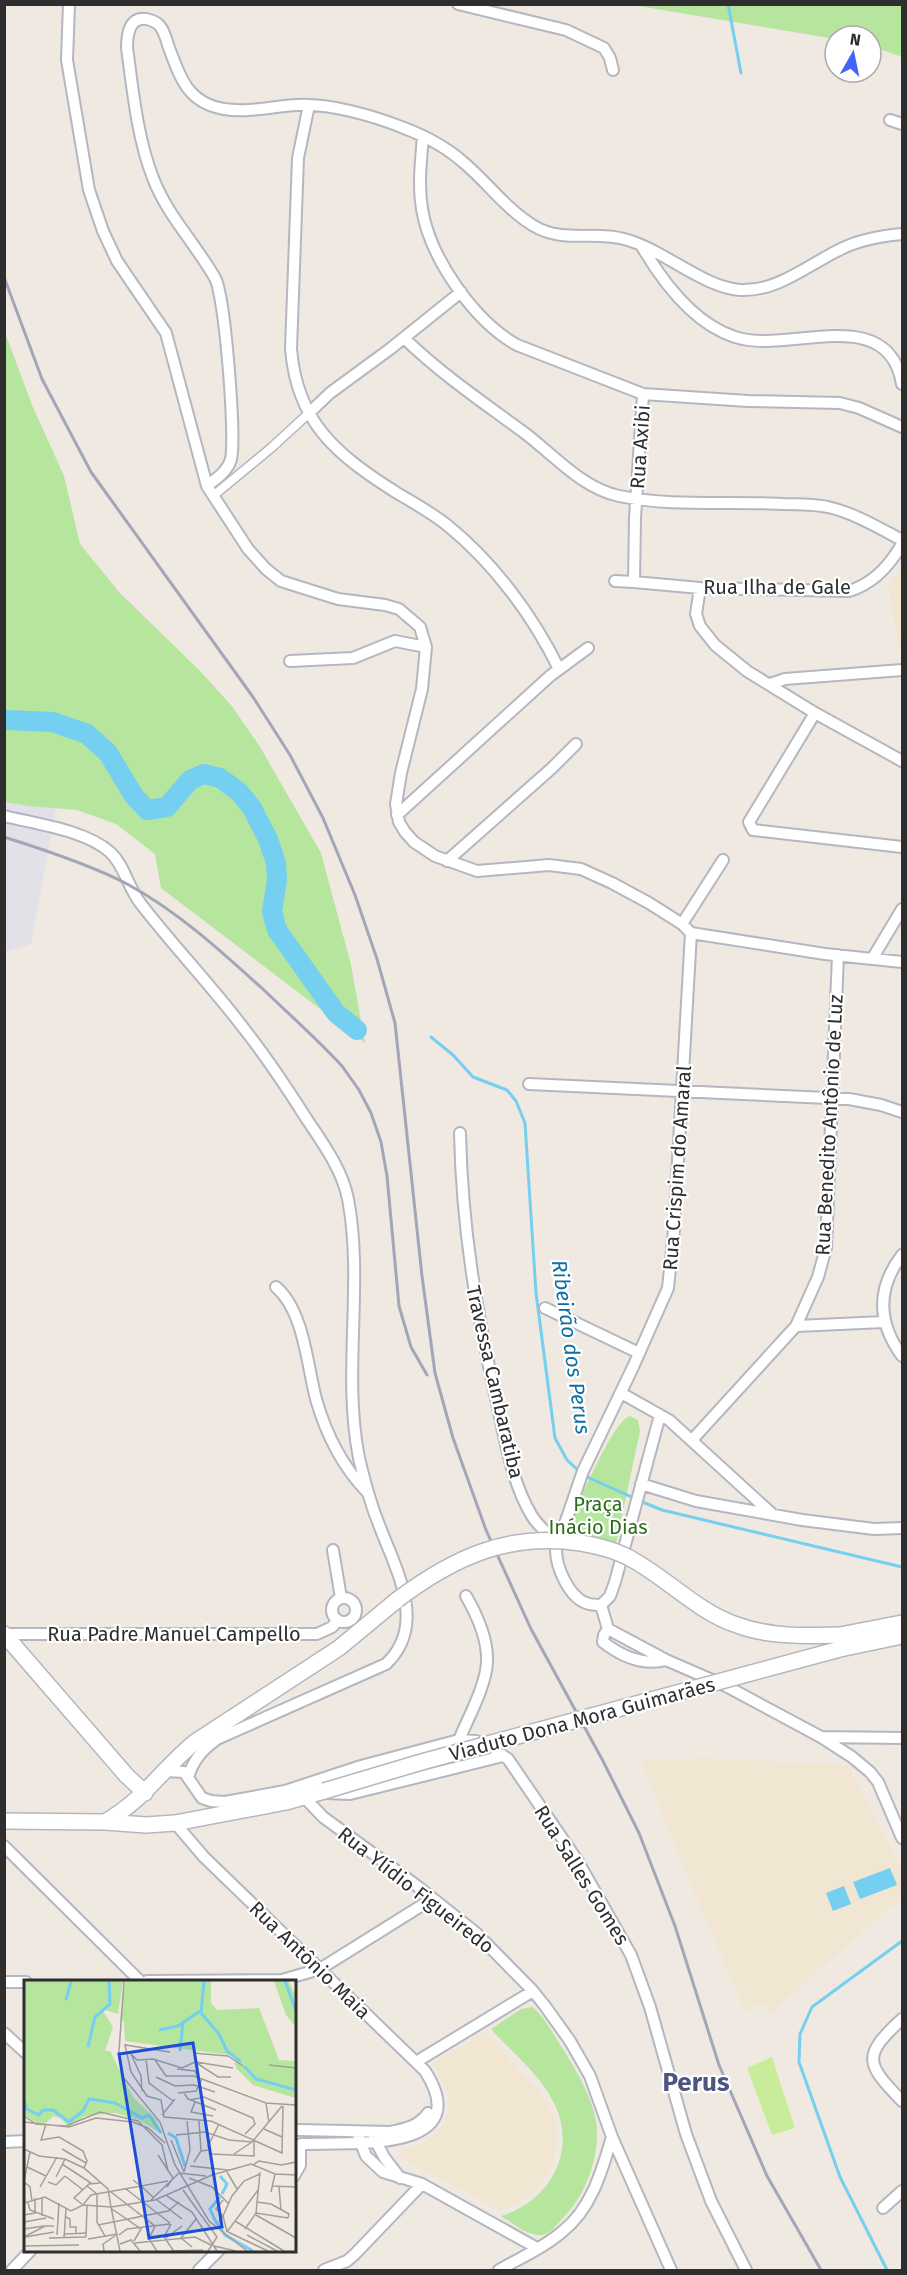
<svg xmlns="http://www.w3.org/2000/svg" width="907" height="2275" font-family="'Fira Sans',sans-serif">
	<rect width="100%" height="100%" fill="#efe9e1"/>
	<path fill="#e3e1e8" d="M 4,747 L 64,764 L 31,944 L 5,952 Z"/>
	<path fill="#f0e6d1" d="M 902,569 L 902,650 L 899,648 L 888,586 Z
		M 707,1756 L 710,1759 L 719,1760 L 726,1759 L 847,1765 L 902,1870 L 902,1897 L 770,2013 L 763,2003 L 745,2011 L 685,1870 L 641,1760 L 691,1760 Z
		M 485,2032 L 540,2093 L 552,2111 L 557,2132 L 553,2163 L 543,2182 L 528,2197 L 500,2211 L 399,2157 L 400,2152 L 422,2143 L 438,2133 L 447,2116 L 449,2094 L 433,2063 Z"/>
	<path fill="#b6e59e" d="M 633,5 L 902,5 L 902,57 L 871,46 L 871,36 L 835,36 L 835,39 Z
		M 4,330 L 32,405 L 64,476 L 80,544 L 119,592 L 200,671 L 231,705 L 260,747 L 321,853 L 351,965 L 365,1043 L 161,888 L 155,854 L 116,824 L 77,810 L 29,806 L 5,802 Z
		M 630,1416 L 638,1420 L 640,1431 L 616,1544 L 566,1531 C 576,1510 612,1421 630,1416 Z
		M 532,2007 C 541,2012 553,2033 559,2043 C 574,2066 591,2094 596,2121 C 601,2155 586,2195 563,2218 C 556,2225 549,2237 537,2235 C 525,2234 511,2222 501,2216 C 550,2201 578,2151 554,2103 C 542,2077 511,2051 491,2029 L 521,2009 Z"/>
	<path fill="#c9ec9a" d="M 772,2057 L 795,2128 L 772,2135 L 747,2068 Z"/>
	<path fill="#75cff0" d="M 890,1868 L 897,1885 L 860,1899 L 853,1882 Z
		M 844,1886 L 851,1904 L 833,1911 L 826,1893 Z"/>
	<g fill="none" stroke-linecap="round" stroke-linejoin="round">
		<path stroke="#75cff0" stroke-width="3" d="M 728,4 L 741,73
			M 431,1037 L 453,1055 L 473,1077 L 507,1090 L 516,1101 L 525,1123 L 536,1293 L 555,1438 L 567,1460 L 580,1472
			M 585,1476 L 634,1498
			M 640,1501 L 662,1510 L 902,1567
			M 887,2270 L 840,2177 L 799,2062 L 800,2034 L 812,2007 L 902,1941"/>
		<path stroke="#75cff0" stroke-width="20" d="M 4,720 L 53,722 L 87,734 L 108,753 L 134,796 L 147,810 L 167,807 L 190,780 L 204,774 L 220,778 L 239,792 L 252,808 L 268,839 L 276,863 L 277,880 L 272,912 L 277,930 L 336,1013 L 357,1030"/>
		<defs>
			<path id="pedestrian" d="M 213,496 L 271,448 L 308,414"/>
			<path id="minor" d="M 69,4 L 67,60 L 89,190 L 103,231 L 117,261 L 166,333 L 207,486 L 248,549 L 266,569 L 281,581 L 338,599 L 385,605 L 399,609 L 420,627 L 426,647 L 422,689 L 401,773 L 396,804 L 399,822 L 405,832 L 414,842 L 435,856 L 477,871 L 549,865 L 581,869 L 612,883 L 649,903 L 682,924 L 691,933 L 825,954 L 902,962
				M 458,4 L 566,30 L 604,48 L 610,58 L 613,70
				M 309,105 L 298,158 L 291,349 C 297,423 337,455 397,493 C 414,503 432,513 447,525 C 494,563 533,616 559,669
				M 890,120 L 902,124
				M 423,136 C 421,160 418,185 422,209 C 430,258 474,321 517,345 L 643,394 L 748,401 L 840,403 L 859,408 L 902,427
				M 641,245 C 662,281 694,324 735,337 C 787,355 888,301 902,384
				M 404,338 C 440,373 481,401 522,431 C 552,453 581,488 619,496 C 673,507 728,501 783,504 C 797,504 813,504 828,507 C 854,513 879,528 902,540
				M 308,414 L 330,393 L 390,349 L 461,292
				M 207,486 C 217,478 228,471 231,459 C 236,437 225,296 215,278 C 195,243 167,215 153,178 C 137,137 133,91 127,48 C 127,35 129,17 146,19 C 151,20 155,21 159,25 C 164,30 166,38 168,45 C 180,77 187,103 224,109 C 248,113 274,106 297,105 C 330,103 374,116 404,128 C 425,136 446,147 463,162 C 487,182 507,210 534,226 C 562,243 594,231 624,239 C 663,249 702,287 740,290 C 776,292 807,266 837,251 C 857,240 879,236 902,234
				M 615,581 L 634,582 L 635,518 L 643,394
				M 634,582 L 700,588 L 849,591 C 873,584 890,565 902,544
				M 700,588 L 696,614 L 700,626 L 715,645 L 747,671 L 815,713 L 902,761
				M 290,661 L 353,658 L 395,641 L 426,647
				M 770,684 L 785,679 L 902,670
				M 815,713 L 749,822 L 753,830 L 902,847
				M 397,815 L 550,676 L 588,648
				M 4,816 C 36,824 85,830 110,852 C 125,866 128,888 141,904 C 174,947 212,986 245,1030 C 267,1058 287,1088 306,1118 C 322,1142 342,1169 348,1199 C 364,1283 342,1373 359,1458 C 364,1479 370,1502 378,1522 C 394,1566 429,1624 386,1664 L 217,1739 C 202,1750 194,1759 188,1777
				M 447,861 L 552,768 L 576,744
				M 682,924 L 723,860
				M 872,959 L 902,909
				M 529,1084 L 849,1099 L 881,1105 L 902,1112
				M 460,1133 C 462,1228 476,1310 497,1403 C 505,1440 512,1483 532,1516 C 538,1526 548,1534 557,1542
				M 902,1255 C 876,1289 878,1323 902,1356
				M 276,1287 C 304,1311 307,1365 316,1399 C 326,1434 342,1466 367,1492
				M 545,1308 L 639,1353
				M 796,1326 L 818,1277 L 826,1248 L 838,955
				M 621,1393 L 669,1420 L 771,1513
				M 692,1440 L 796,1326 L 884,1322
				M 641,1484 L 696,1501 L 802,1520 L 874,1529 L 902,1528
				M 333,1550 L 341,1598
				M332 1610a12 12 0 1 1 24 0a12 12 0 1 1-24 0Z
				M 601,1605 C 596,1605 591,1605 586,1603 C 569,1597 556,1567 556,1550 L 583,1471 L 633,1367 L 668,1288 L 674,1230 L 691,933
				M 601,1605 L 608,1629 L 666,1660 L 726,1686 L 821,1737 L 852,1757 L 870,1772 L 878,1782 L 902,1838
				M 601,1605 L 610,1596 L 615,1582 L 660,1415
				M 608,1629 L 604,1635 L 603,1642 C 621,1656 643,1666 666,1660
				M 4,1634 L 317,1634 L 332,1627 L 338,1620
				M 821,1737 L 902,1738
				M 459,1740 C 468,1718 486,1686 487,1662 C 488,1640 477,1615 466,1596
				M 167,1771 L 184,1772 L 202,1798 L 211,1801 L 225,1802 L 285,1791 L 361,1766 L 459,1740 L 476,1741 L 489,1746 L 508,1759 L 577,1860 L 631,1955 L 650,2007 L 686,2134 L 711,2201 L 746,2270
				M 326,1793 L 350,1794 L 503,1756
				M 304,1797 L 323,1817 L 417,1886 L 476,1933 L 533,1991 L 545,2006 L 570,2041 L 590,2076 L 612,2137 L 671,2270
				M 175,1823 L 204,1857 L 425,2071 C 479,2155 345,2142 301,2144
				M 4,1846 L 140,1981
				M 147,1981 L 282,1980 L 320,1969 L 432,1899
				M 4,1982 L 26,1982
				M 902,2019 C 862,2056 865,2063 902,2101
				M 4,2033 L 26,2053
				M 416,2062 L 533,1991
				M 299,2130 L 390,2132 C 405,2129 419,2126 428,2113
				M 357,2133 L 366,2156 L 383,2172 L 422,2184 L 537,2248
				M 374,2138 L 384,2157 L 400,2178
				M 4,2142 L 26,2141
				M 294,2176 L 300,2165 L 300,2147
				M 883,2208 L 902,2191
				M 12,2270 L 31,2250
				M 199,2270 L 219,2250
				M 324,2270 L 347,2261 L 355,2254 L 422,2184
				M 499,2270 C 520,2258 545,2247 563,2231 C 592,2208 602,2170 612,2137"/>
			<path id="secondary" d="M 4,1634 L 126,1775 L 145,1793
				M 840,1635 L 902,1623
				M 840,1649 L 902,1636
				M 4,1821 L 105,1822 L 146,1825 L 175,1823 L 286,1802 L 324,1791
				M 105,1822 C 145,1799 161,1770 195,1742 L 339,1648 L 397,1600"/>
		</defs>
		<use href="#pedestrian" stroke="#b4b7c1" stroke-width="11"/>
		<use href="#minor" stroke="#b4b7c1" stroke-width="14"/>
		<use href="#secondary" stroke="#b4b7c1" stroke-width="18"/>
		<use href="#pedestrian" stroke="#fff" stroke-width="8"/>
		<use href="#minor" stroke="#fff" stroke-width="10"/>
		<use href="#secondary" stroke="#fff" stroke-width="15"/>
		<path stroke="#a3a6b8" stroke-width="3" d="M 4,277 L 42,379 L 91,472 L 253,697 L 290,755 L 323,818 L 355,895 L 377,959 L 395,1023 L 422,1276 L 435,1373 L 453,1438 L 486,1530 L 531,1629 L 603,1761 L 639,1833 L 675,1926 L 719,2065 L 767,2176 L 821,2270
			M 4,837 C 42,849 94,866 129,885 C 180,913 223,953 266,992 C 292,1017 318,1040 342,1066 L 359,1090 L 371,1113 L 381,1142 L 387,1176 L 399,1306 L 411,1347 L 427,1375"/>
		<defs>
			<path id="secondary-bridge" d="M 397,1600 C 454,1557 509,1532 581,1543 C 599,1546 618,1551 633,1560 C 669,1580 698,1612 737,1625 C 769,1637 806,1636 840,1635
				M 324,1791 L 425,1761 L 840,1649"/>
		</defs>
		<use href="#secondary-bridge" stroke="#b4b7c1" stroke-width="18" stroke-linecap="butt"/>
		<use href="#secondary-bridge" stroke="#fff" stroke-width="15"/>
	</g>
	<g text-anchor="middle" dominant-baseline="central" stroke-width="4.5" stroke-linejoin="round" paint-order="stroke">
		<g font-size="20" fill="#2e2e2e" stroke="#fff">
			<text transform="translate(640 447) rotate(-86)">Rua Axibi</text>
			<text x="777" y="587">Rua Ilha de Gale</text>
			<text transform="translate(829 1125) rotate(-87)">Rua Benedito Antônio de Luz</text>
			<text transform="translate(677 1168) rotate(-86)">Rua Crispim do Amaral</text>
			<text transform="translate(495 1382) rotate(77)">Travessa Cambaratiba</text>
			<text x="174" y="1634">Rua Padre Manuel Campello</text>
			<text transform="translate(582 1719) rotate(-15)">Viaduto Dona Mora Guimarães</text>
			<text transform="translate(582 1875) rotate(58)">Rua Salles Gomes</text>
			<text transform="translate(416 1890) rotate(38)">Rua Ylídio Figueiredo</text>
			<text transform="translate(310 1960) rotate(44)">Rua Antônio Maia</text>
		</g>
		<g font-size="20" fill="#2c6e1b" stroke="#fff">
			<text x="598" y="1504">Praça<tspan x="598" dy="23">Inácio Dias</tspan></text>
		</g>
		<g font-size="21" font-style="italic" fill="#0d6fa3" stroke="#fff">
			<text transform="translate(571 1347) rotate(82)">Ribeirão dos Perus</text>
		</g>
		<g font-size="26" font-weight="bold" fill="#4d5680" stroke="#fff">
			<text x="696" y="2082">Perus</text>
		</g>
	</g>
	<g transform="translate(24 1980)">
		<rect width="272" height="272" fill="#efe9e1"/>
		<path d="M 0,1 L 99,1 L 94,34 L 78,29 L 89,47 L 81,71 L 86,71 L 109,117 L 132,139 L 138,154 L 115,140 L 91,133 L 61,136 L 45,147 L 36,138 L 29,136 L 22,143 L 13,143 L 0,135 ZM 101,1 L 187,1 L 187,23 L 193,30 L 235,28 L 255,80 L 271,81 L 271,118 L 229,105 L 213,89 L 210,83 L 214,81 L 206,75 L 101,61 L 100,41 L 96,40 ZM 250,1 L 265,1 L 271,15 L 271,46 L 262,35 Z" fill="#b6e59e"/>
		<path fill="none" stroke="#75cff0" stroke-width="3" d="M 180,1 L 177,33 L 195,54 L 203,71 L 217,82M 261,1 L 272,31M 42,20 L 47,1M 135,50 L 154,46 L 176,31M 64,67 L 71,37 L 86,24 L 85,1M 156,71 L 159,43M 220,86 L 232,99 L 272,110M 0,121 L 3,129 L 15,135 L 19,130 L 29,130 L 45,142 L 59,131 L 65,119 L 91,123 L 118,138 L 125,135 L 137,153M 144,153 L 152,158 L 161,186M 196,196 L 203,204 L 198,214M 196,217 L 186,229 L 191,240 L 201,255 L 229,271"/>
		<path fill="none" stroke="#a29e99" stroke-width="1.5" d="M 100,1 L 95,71 L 99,97 L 136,142 L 151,185 L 185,241 L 223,271M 146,72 L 101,65 L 107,92 L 123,116 L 137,120 L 140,137 L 187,141 L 258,173 L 259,126M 169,73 L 204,76 L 219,86M 122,79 L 125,103 L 149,121M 131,80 L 142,96 L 170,96 L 242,123 L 272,125M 171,82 L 194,97 L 207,97M 172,82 L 209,88M 245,85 L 272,88M 153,89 L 171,91 L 174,97M 132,97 L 151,106 L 170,105 L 191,112M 118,111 L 117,96 L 107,74 L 113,80 L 129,79 L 158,88 L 171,82M 154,113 L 172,111 L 178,99M 160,113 L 164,119 L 192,130M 166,120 L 180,117 L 229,138 L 231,144 L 221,154M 171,122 L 167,132 L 189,136M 242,123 L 245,143M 138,135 L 151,119M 0,136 L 12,144 L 42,146 L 76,132 L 114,141 L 138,165 L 144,191M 175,141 L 177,171M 0,142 L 45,147 L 72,138 L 109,142 L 124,148 L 141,163M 22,144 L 17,160 L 35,157 L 59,171 L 63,181 L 60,188M 195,144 L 184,166 L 187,174 L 230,176 L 230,161M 240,149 L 258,157M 152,155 L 181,152 L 205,160 L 228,162 L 258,126M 147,160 L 160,192M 0,169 L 15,176 L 41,179 L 60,188 L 84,209 L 87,227M 38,169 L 62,183M 210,174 L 228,162M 134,175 L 149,198 L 143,207M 170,182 L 177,171 L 184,170M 38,184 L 67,203M 230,184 L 235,181 L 257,185 L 272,182M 166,186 L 204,190M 3,187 L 22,196M 160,192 L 166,170 L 163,141M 203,192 L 213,209M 41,196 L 59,210M 32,197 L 41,179M 165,198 L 188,207 L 205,224M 109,200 L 117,206 L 144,201M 0,201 L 6,172M 0,202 L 6,207 L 8,221M 24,202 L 32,205 L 41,196M 63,206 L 73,214 L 73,242 L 81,256M 249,206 L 272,207M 16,207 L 33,177M 255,207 L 257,231M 102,209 L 146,243M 159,210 L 193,257 L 184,271M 87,212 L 131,246 L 125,259 L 133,271M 247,212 L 251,194M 143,216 L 168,232 L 193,271M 18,217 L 18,236M 127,220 L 155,193 L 182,196M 133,220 L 158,239M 233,222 L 247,224 L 265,234 L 264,238M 0,223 L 21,217 L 47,231 L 59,225 L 87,227 L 131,220 L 188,195 L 227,184 L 251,194 L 272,195M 4,223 L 6,230 L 30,239M 58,224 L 50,218 L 65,204 L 76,203M 58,226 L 67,215 L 117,206 L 130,218M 87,227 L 96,271M 88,229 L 117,249 L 110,261M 232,233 L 236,192M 0,235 L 11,233 L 11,218M 232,235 L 272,258M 42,237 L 46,239 L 46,247 L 52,247 L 52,253M 211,241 L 260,271M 0,242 L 22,238M 195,242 L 199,236 L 192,229 L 199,220M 147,244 L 140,257 L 149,270M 74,245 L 144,231 L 155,222M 0,249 L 20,246M 221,249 L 232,233 L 264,238M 203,252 L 199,236 L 208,216 L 220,201 L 236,194M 203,252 L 234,210M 204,252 L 244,271M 41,254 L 63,253M 33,255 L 35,223M 95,255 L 103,249 L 146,244M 223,255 L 253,271M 0,257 L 21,246 L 30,246M 1,257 L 30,252M 62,257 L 63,226M 25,258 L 62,257M 40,258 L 42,229M 142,258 L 158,246M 64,259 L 94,254M 111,263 L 171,257 L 187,265M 96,264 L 107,260 L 116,271M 0,266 L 55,265M 190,266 L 212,271M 168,267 L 157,258 L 172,239M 80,271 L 79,264 L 91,256M 147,271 L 179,270"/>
		<path fill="#1d4ed8" fill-opacity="0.15" stroke="#1d4ed8" stroke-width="3" d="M 169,63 L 198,247 L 125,258 L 95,74 Z"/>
		<rect width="272" height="272" fill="none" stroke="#2e2e2e" stroke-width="3"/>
	</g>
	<rect width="907" height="2275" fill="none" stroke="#2e2e2e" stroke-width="12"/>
	<g transform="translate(853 54) rotate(9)"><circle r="28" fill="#ffffff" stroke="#ababab" stroke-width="1.5"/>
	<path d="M0-4.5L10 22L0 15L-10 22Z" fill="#4264fb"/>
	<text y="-9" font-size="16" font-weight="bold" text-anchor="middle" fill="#2e2e2e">N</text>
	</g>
</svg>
